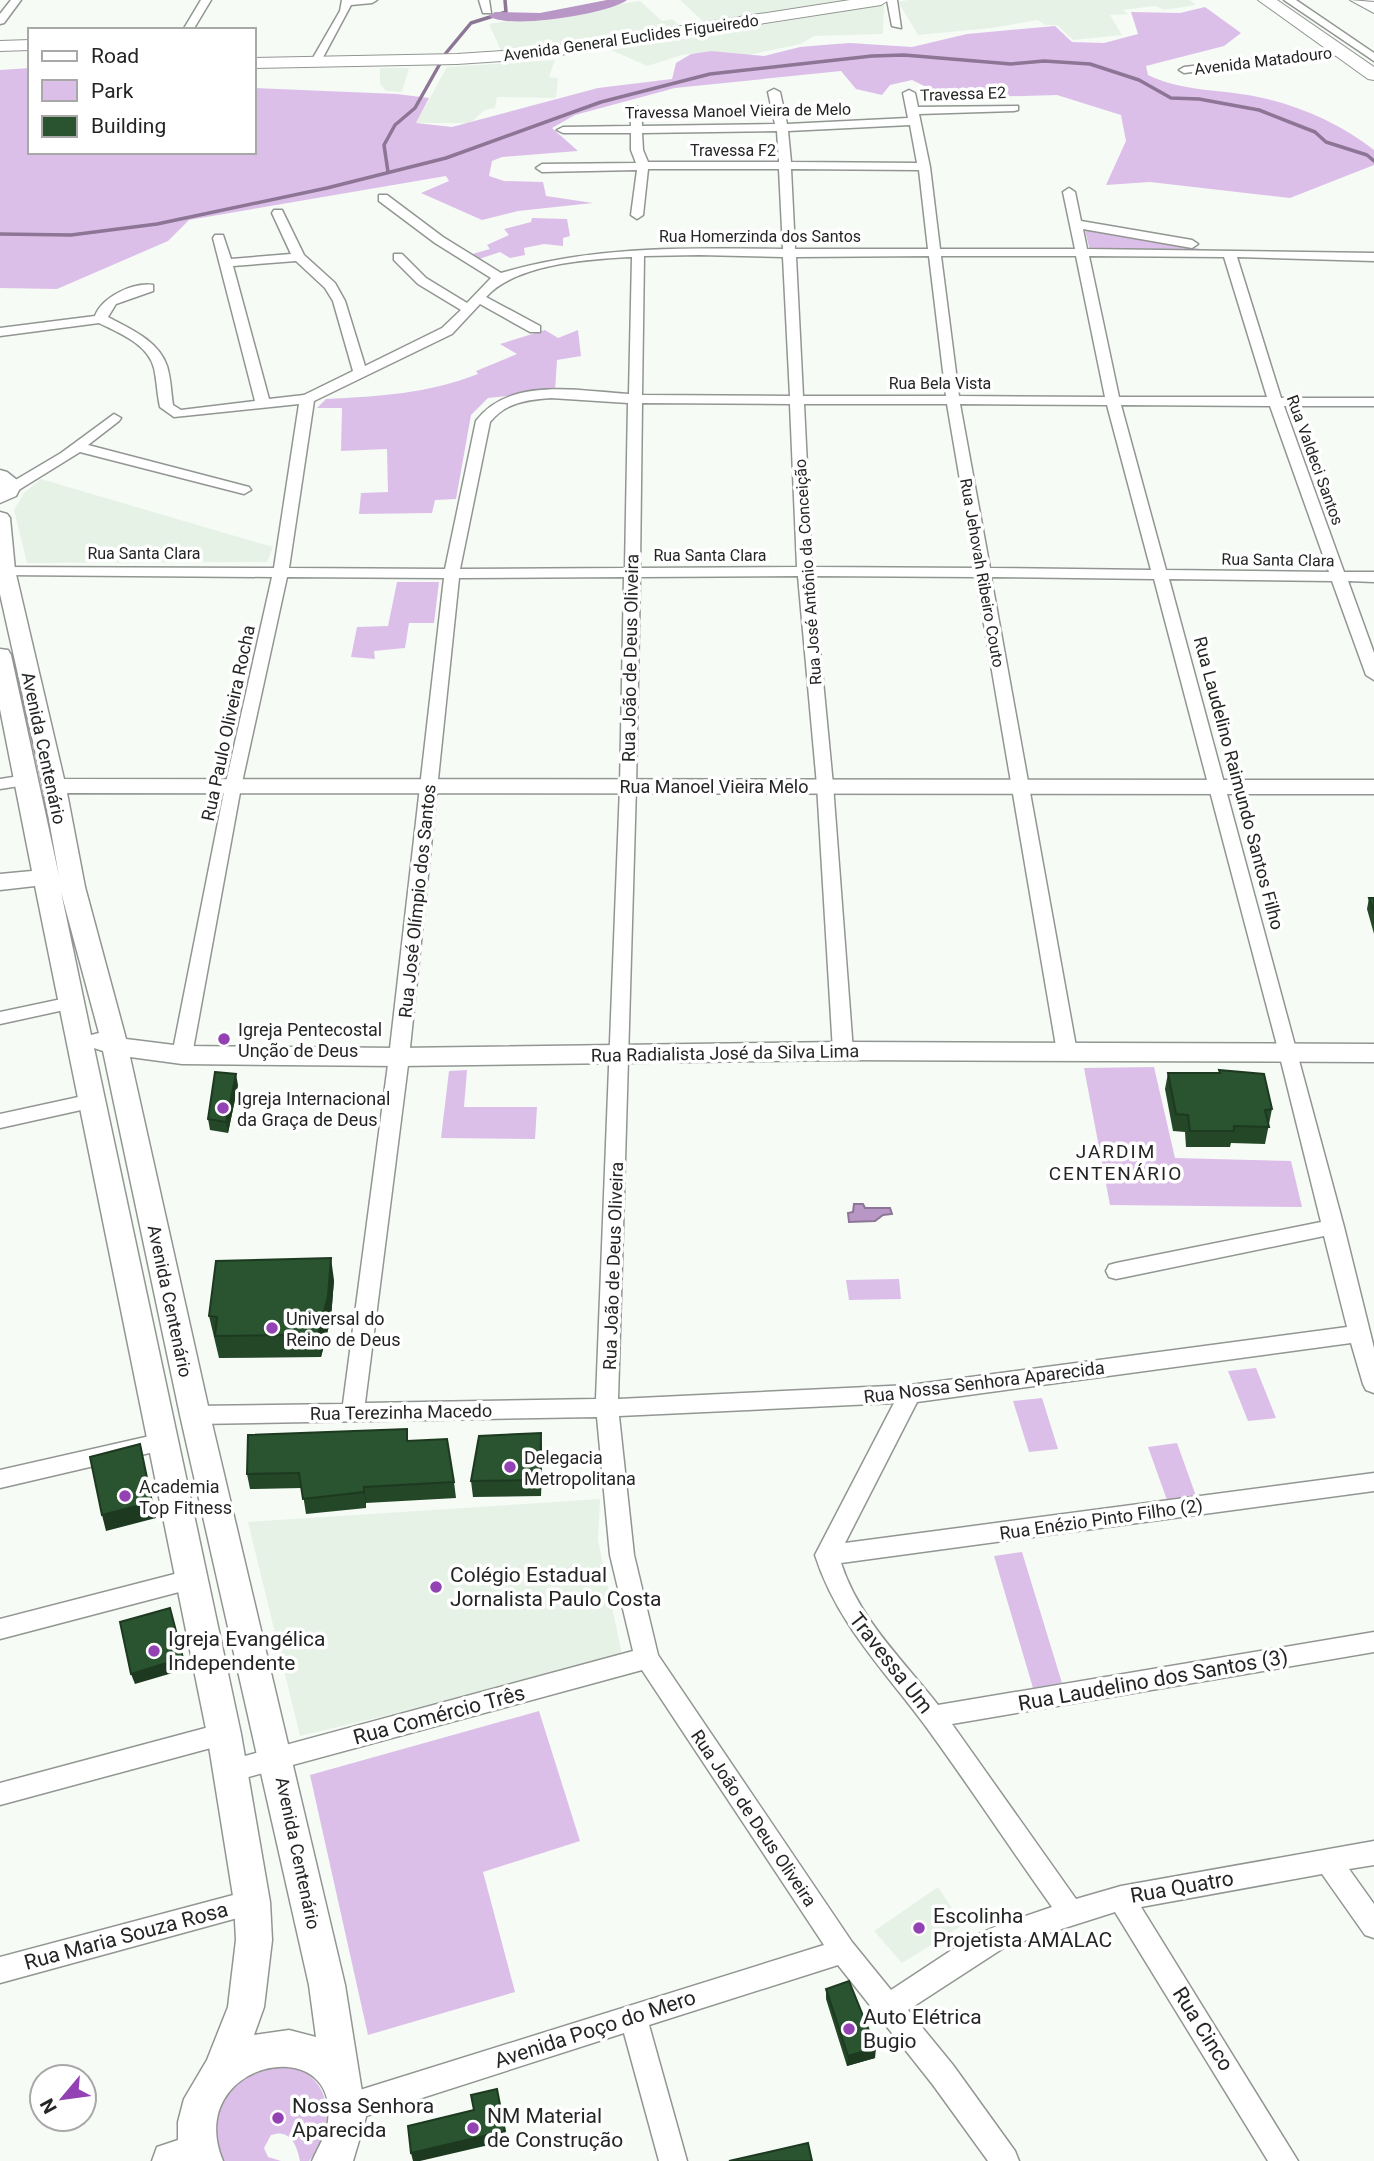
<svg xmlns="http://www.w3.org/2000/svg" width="1374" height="2161" font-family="Roboto,sans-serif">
	<rect width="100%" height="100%" fill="#f6fbf6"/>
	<path fill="#e7f2e7" d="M 680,0 L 853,0 L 707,25 Z
		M 908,0 L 1190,0 L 1196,5 L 1164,10 L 1155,6 L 1122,10 L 1129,14 L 1110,15 L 1122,35 L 1073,40 L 1057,25 L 1045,25 L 1038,20 L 992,28 L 918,35 L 898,2 Z
		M 640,1 L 662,21 L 673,19 L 683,30 L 583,46 L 502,53 L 489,24 Z
		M 884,5 L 883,34 L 814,36 L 801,44 L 743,56 L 711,51 L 682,55 L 647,66 L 611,50 Z
		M 555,60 L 549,77 L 558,78 L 556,98 L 497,97 L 495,108 L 485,110 L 470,123 L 416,123 L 447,67 Z
		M 380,68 L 409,68 L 402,92 L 386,91 L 380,84 Z
		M 41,479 L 235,536 L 273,547 L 267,562 L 27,563 L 14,510 L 24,493 Z
		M 600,1499 L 598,1540 L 623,1659 L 300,1736 L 248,1522 Z
		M 938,1887 L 963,1925 L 902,1963 L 874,1931 Z"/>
	<path fill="#dcbfe9" d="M 1205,7 L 1241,33 L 1224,46 L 1146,66 L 1148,75 C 1183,92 1221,89 1258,97 C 1299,105 1341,124 1374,150 L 1374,165 L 1290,198 L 1150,182 L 1106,185 L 1126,141 L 1121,115 L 1057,95 L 949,98 L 912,80 L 890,85 L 882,95 L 856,89 L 841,71 L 675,88 L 575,115 L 552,128 L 578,151 L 502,157 L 492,161 L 489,176 L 504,181 L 543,182 L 546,196 L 593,203 L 518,211 L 482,220 L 421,193 L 449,181 L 446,176 L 189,220 L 168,241 L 57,289 L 0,288 L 0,70 L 30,68 L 30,152 L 254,152 L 254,88 L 397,94 L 429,98 L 416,123 L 452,127 L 598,88 L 672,79 L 676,63 L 691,54 L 711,51 L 764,56 L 800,47 L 823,45 L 850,43 L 912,47 L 967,34 L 1055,26 L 1072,42 L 1104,43 L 1138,34 L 1131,12 L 1180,13 Z
		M 532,218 L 567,219 L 570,236 L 563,238 L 563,246 L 544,244 L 524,248 L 525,255 L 510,258 L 500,252 L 476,260 L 469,255 L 490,249 L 487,245 L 509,235 L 504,229 L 531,222 Z
		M 1085,230 L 1201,249 L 1090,251 Z
		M 545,330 L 558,338 L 578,330 L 581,356 L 557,360 L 555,391 L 488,398 L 471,415 L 456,499 L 435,500 L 432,513 L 359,514 L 361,493 L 388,492 L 387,449 L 341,451 L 342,408 L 317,408 L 326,399 C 381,396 426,394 478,374 L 476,371 L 517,354 L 500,344 Z
		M 397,582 L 439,582 L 434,623 L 409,623 L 405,648 L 374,651 L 375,659 L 351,657 L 357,627 L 388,626 Z
		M 1154,1067 L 1175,1158 L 1291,1161 L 1302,1207 L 1110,1205 L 1084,1068 Z
		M 467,1070 L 464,1107 L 537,1107 L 535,1139 L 441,1138 L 449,1071 Z
		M 899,1279 L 901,1299 L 849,1300 L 846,1280 Z
		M 1256,1368 L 1276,1418 L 1248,1421 L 1228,1371 Z
		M 1042,1398 L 1058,1449 L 1029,1452 L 1013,1401 Z
		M 1177,1443 L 1196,1496 L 1167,1500 L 1148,1447 Z
		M 1022,1552 L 1062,1683 L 1033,1688 L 994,1556 Z
		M 539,1711 L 580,1841 L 483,1872 L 515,1992 L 368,2035 L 310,1775 Z
		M 280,2063 C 290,2066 302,2069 310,2076 C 336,2098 329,2138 309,2161 L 300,2161 C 297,2145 290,2128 271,2135 L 264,2148 L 268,2157 L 281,2161 L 214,2161 L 208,2149 L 222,2087 Z"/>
	<path fill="#b897c6" stroke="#8c7595" stroke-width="2" d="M 854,1204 L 863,1204 L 865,1208 L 890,1208 L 892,1214 L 883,1215 L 875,1221 L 849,1222 L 848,1213 L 853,1212 Z"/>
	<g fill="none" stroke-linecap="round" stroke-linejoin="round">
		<path stroke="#8c7595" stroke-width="3.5" d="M 388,172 L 384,145 L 395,125 L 415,108 L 446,53 L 471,23 L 506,12 L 505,0
			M 0,234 L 71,235 L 157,224 L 327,188 L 446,158 L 601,102 L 710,74 L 872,56 L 904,55 L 1011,64 L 1044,61 L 1090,64 L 1139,80 L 1171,98 L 1199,99 L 1259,110 L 1315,132 L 1326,142 L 1367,155 L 1374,161"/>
		<path fill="#b897c6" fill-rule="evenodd" d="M 607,0 L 627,0 C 609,14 507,30 489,16 L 495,12 L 540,13 Z"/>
		<defs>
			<path id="street" d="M 11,0 L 21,0 L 4,23 L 0,24 L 0,14 Z
				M 201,0 L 211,0 L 193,30 L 183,30 Z
				M 342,0 L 377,0 L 372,3 L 351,5 L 320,63 L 311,65 L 310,63 L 340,11 Z
				M 479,0 L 489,0 L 491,13 L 483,13 Z
				M 887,0 L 897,0 L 901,28 L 892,26 Z
				M 1284,0 L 1296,0 L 1374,53 L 1374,61 Z
				M 1343,49 L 1348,52 L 1347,54 L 1184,73 L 1179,70 L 1184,67 Z
				M 774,89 L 780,92 L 787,124 L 908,118 L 903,93 L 909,90 L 915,93 L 918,107 L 1018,106 L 1018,110 L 1014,111 L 919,114 L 930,167 L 940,249 L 1075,249 L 1063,192 L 1069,188 L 1075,192 L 1081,221 L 1192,240 L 1198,244 L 1192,248 L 1083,229 L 1087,249 L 1374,253 L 1374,261 L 1237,257 L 1281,398 L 1374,398 L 1374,406 L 1284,406 L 1344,572 L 1374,572 L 1374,582 L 1348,581 L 1374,653 L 1374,680 L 1366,675 L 1332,581 L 1169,579 L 1344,1227 L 1374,1348 L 1374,1393 L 1366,1390 L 1363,1384 L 1351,1343 L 917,1402 L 845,1543 L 1374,1473 L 1374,1491 L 841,1563 C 859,1619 903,1660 938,1705 L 1374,1632 L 1374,1652 L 952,1724 L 1076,1899 L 1121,1886 L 1374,1841 L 1374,1865 L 1349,1869 L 1374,1904 L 1374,1938 L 1365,1935 L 1322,1874 L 1141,1907 L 1298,2161 L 1268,2161 L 1115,1912 L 1005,1947 L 908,2010 L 953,2065 L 1015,2151 L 1019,2161 L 988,2161 L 933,2085 L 838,1965 L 649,2025 L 687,2161 L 659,2161 L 624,2033 L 347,2122 L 337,2118 L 333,2108 L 337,2098 L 347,2094 L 824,1945 L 642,1670 L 230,1782 L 221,1779 L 218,1771 L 221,1763 L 230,1760 L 633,1651 L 610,1555 L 597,1417 L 195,1424 L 187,1421 L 184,1415 L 187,1409 L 195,1406 L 343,1404 L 389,1057 L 444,578 L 287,577 L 241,787 L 192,1055 L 189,1060 L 175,1060 L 172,1055 L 225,787 L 272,577 L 5,575 L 0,573 L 0,567 L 274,568 L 299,404 L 174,417 L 160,407 C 157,394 157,381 154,368 C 148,344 119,333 99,323 L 0,336 L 0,328 L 95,316 C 102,297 133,282 153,285 L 153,291 L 116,304 L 108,317 C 130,329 158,340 167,366 C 171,379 171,392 173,405 L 181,410 L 255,401 L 213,238 L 215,235 L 223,235 L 231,259 L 291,254 L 272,213 L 274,210 L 282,210 L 304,255 L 335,283 L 345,301 L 365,366 L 442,328 L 461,310 L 418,284 L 394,260 L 394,254 L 402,254 L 426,278 L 467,303 L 491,278 L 435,243 L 379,201 L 379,195 L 387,195 L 443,237 L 501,273 C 597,245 685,248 783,249 L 779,169 L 648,169 L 643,215 L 637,219 L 631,215 L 637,170 L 542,172 L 536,168 L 542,164 L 636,163 L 631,150 L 631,133 L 563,133 L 557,130 L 563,127 L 631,126 L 630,109 L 636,106 L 642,109 L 642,126 L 775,124 L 768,92 ZM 910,125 L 917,163 L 791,162 L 788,131 ZM 777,131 L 779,162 L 648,162 L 643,150 L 642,133 ZM 791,169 L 919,170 L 928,249 L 795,249 ZM 699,255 L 783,257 L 790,396 L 642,395 L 644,256 ZM 929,256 L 946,396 L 803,396 L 796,257 ZM 941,256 L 1076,256 L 1105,397 L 959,396 ZM 1089,256 L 1224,257 L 1267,397 L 1119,397 ZM 632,257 L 629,394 C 580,391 509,376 476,421 L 445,569 L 289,568 L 314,401 L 452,334 L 480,304 L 530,332 L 540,332 L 540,326 L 486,297 C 516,264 588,259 632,257 ZM 296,261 L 325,288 L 333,301 L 353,371 L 304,395 L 269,399 L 233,266 ZM 551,398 L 628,403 L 625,568 L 460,569 L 490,422 C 506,402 527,400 551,398 ZM 642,403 L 790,404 L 797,567 L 640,568 ZM 804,404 L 947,404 L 975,568 L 812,567 ZM 960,404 L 1107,405 L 1151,570 L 990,568 ZM 1121,405 L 1270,406 L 1329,572 L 1166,570 ZM 798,576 L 817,785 L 833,1051 L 836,1056 L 850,1056 L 853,1051 L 833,785 L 813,576 L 976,577 L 1057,1052 L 1060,1057 L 1074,1057 L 1077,1052 L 991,577 L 1154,579 L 1279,1053 L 1321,1222 L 1116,1263 L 1109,1265 L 1106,1271 L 1109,1277 L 1116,1279 L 1324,1236 L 1347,1327 L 910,1385 L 618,1399 L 636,787 L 640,577 ZM 624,577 L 620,787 L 596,1399 L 365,1403 L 409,1057 L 459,578 ZM 894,1403 L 815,1555 C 837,1624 885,1671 927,1728 C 970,1787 1010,1848 1052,1907 L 999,1925 L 970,1938 L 891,1990 L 852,1942 L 658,1655 L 634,1555 L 619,1416 Z
				M 114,414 L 121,418 L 119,421 L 88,445 L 249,487 L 251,490 L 244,494 L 80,452 L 17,491 L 7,491 L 5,488 L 7,485 L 61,453 Z
				M 26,775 L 34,780 L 32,784 L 0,789 L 0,779 Z
				M 71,997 L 78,999 L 80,1003 L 78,1007 L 0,1024 L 0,1012 Z
				M 92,1094 L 99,1096 L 102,1101 L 99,1106 L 0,1128 L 0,1114 Z
				M 163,1433 L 171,1436 L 174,1442 L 171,1448 L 0,1488 L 0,1470 Z
				M 190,1570 L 198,1573 L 202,1580 L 198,1587 L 0,1639 L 0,1619 Z
				M 224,1723 L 233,1726 L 236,1734 L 233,1742 L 0,1805 L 0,1783 Z
				M 252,1890 L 261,1893 L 265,1902 L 261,1911 L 252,1914 L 0,1983 L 0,1957 Z"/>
			<path id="secondary" d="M 0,470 L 7,472 L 22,484 L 16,496 L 0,503 Z
				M 0,512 L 7,514 L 10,518 L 15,570 L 64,779 L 1374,780 L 1374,794 L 67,793 L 85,887 L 126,1039 L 182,1046 L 399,1048 L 843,1042 L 1374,1044 L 1374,1062 L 843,1060 L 399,1066 L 182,1064 L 130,1057 L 210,1415 L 345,1985 L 366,2117 L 353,2161 L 312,2161 C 318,2147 326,2136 328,2121 C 339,2029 182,2062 223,2161 L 152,2161 L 157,2147 L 178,2140 L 178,2122 L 184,2099 L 207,2060 L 228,2007 L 236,1940 L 234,1902 L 207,1734 L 35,886 L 0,890 L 0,874 L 32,871 L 0,709 L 0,649 L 8,650 L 11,655 L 59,876 L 43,786 L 0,594 ZM 61,892 L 99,1033 L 91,1035 ZM 94,1048 L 103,1051 L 180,1415 L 309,1985 L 316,2037 L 289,2030 L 254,2035 L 264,2007 L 272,1940 L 270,1902 L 241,1734 Z"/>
			<path id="primary" d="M 850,0 L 889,0 L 881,5 L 534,59 L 457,64 L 254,68 L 254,58 L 457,54 L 534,49 Z
				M 1258,0 L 1277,0 L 1374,67 L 1374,80 L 1368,79 Z
				M 1350,0 L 1374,2 L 1374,13 Z
				M 30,40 L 30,50 L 0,51 L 0,41 Z"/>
		</defs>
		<use href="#street" stroke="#929692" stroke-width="3"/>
		<use href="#secondary" stroke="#929692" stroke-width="3"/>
		<use href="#primary" stroke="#929692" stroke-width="2"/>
		<use href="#street" fill="#fff" fill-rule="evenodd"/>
		<use href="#secondary" fill="#fff" fill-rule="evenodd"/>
		<use href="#primary" fill="#fff" fill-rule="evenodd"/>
	</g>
	<path fill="#244728" d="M 1369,898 L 1374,898 L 1374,934 L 1367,909 Z
		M 1219,1070 L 1272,1109 L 1265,1144 L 1231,1143 L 1230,1147 L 1186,1147 L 1185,1132 L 1173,1131 L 1165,1089 L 1168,1073 L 1219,1073 Z
		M 238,1085 L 228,1133 L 210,1130 L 208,1119 Z
		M 334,1280 L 331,1318 L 321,1357 L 219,1358 L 209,1316 Z
		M 541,1433 L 542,1449 L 541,1496 L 473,1497 L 471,1481 Z
		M 408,1441 L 454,1482 L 456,1498 L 366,1503 L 366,1508 L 306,1514 L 302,1488 L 250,1489 L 247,1474 Z
		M 826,1989 L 875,2058 L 847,2066 L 826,1999 Z"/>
	<path fill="#1d3a21" d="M 236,1074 L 238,1085 L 228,1133 L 226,1122 Z
		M 331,1258 L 334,1280 L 331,1318 L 321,1357 L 318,1335 Z
		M 541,1433 L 542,1449 L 541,1496 L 540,1480 Z
		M 140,1444 L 156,1518 L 106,1531 L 102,1515 Z
		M 364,1487 L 366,1503 L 366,1508 L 364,1492 Z
		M 170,1608 L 186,1669 L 135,1684 L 131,1674 Z
		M 876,2048 L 875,2058 L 847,2066 L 848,2056 Z
		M 505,2131 L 506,2141 L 420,2161 L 413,2161 L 411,2153 Z"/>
	<path fill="#2a532f" stroke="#1d3a21" stroke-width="2" d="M 1369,898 L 1374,898 L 1374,913 Z
		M 1219,1070 L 1264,1074 L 1272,1109 L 1265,1110 L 1269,1127 L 1234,1126 L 1234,1131 L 1190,1131 L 1188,1115 L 1176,1114 L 1168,1073 L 1220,1073 Z
		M 215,1072 L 236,1074 L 226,1122 L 208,1119 Z
		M 331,1258 L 328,1296 L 318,1335 L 215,1336 L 217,1317 L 209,1316 L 216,1261 Z
		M 407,1429 L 407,1441 L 447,1439 L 454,1482 L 364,1487 L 364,1492 L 303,1499 L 299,1473 L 247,1474 L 248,1435 Z
		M 541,1433 L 540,1480 L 471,1481 L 479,1436 Z
		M 140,1444 L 152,1502 L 102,1515 L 90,1457 Z
		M 170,1608 L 183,1658 L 131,1674 L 120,1622 Z
		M 849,1981 L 876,2048 L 848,2056 L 826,1989 Z
		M 497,2089 L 505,2131 L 411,2153 L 408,2126 L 474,2110 L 471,2095 Z
		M 808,2143 L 812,2161 L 729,2161 Z"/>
	<g fill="#9242b2" stroke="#fff" stroke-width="2.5">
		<circle cx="224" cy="1039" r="7"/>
		<circle cx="223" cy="1108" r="7"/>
		<circle cx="272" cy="1328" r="7"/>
		<circle cx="510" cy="1467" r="7"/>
		<circle cx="125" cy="1496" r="7"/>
		<circle cx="436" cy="1587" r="7"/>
		<circle cx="154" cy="1651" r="7"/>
		<circle cx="919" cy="1928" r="7"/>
		<circle cx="849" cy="2029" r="7"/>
		<circle cx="278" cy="2118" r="7"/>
		<circle cx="473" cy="2128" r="7"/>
	</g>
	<g text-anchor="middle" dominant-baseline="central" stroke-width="7" stroke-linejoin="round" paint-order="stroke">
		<g font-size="16" fill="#242624" stroke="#fff">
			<text transform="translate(631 38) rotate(-8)">Avenida General Euclides Figueiredo</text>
			<text transform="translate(1263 61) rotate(-7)">Avenida Matadouro</text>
			<text transform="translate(963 94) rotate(-2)">Travessa E2</text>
			<text transform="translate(738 111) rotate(-1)">Travessa Manoel Vieira de Melo</text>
			<text x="733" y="150">Travessa F2</text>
			<text x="760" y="236">Rua Homerzinda dos Santos</text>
			<text x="940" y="383">Rua Bela Vista</text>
			<text transform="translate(1315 460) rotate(70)">Rua Valdeci Santos</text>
			<text x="144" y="553">Rua Santa Clara</text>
			<text x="710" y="555">Rua Santa Clara</text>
			<text transform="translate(1278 560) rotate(1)">Rua Santa Clara</text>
			<text transform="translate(808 572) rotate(-94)">Rua José Antônio da Conceição</text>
			<text transform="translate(982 573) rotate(80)">Rua Jehovah Ribeiro Couto</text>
		</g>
		<g font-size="18" fill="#242624" stroke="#fff">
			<text transform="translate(630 658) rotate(-89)">Rua João de Deus Oliveira</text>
			<text transform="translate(228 723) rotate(-78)">Rua Paulo Oliveira Rocha</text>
			<text transform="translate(44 748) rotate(78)">Avenida Centenário</text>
			<text transform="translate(1239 783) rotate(75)">Rua Laudelino Raimundo Santos Filho</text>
			<text x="714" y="786">Rua Manoel Vieira Melo</text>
			<text transform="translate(417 901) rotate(-84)">Rua José Olímpio dos Santos</text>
			<text transform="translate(725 1053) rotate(-1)">Rua Radialista José da Silva Lima</text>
			<text transform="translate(613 1266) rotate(-88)">Rua João de Deus Oliveira</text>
			<text transform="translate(170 1301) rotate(78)">Avenida Centenário</text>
			<text transform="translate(984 1382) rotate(-7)">Rua Nossa Senhora Aparecida</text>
			<text transform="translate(401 1412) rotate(-1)">Rua Terezinha Macedo</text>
			<text transform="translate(1101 1519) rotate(-8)">Rua Enézio Pinto Filho (2)</text>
			<text transform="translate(754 1818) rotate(56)">Rua João de Deus Oliveira</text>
			<text transform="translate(298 1853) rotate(78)">Avenida Centenário</text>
		</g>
		<g font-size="18" fill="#242624" stroke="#fff" text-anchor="start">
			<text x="238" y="1029">Igreja Pentecostal<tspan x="238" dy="21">Unção de Deus</tspan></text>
			<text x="237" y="1098">Igreja Internacional<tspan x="237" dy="21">da Graça de Deus</tspan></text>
			<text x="286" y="1318">Universal do<tspan x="286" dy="21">Reino de Deus</tspan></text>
			<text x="524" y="1457">Delegacia<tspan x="524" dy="21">Metropolitana</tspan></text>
			<text x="139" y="1486">Academia<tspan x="139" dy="21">Top Fitness</tspan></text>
		</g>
		<g font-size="19" letter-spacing="2" fill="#242624" stroke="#fff">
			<text x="1116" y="1151">JARDIM<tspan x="1116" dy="22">CENTENÁRIO</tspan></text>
		</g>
		<g font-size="21" fill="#242624" stroke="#fff" text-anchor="start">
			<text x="450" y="1575">Colégio Estadual<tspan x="450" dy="24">Jornalista Paulo Costa</tspan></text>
			<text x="168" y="1639">Igreja Evangélica<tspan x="168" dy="24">Independente</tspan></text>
			<text x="933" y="1916">Escolinha<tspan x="933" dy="24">Projetista AMALAC</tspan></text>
			<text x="863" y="2017">Auto Elétrica<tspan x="863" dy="24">Bugio</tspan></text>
			<text x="292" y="2106">Nossa Senhora<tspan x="292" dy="24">Aparecida</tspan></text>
			<text x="487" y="2116">NM Material<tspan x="487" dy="24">de Construção</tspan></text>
		</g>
		<g font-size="21" fill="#242624" stroke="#fff">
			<text transform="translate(891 1663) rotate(52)">Travessa Um</text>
			<text transform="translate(1153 1680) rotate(-10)">Rua Laudelino dos Santos (3)</text>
			<text transform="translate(439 1715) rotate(-15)">Rua Comércio Três</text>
			<text transform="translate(1182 1887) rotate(-10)">Rua Quatro</text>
			<text transform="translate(126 1936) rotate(-15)">Rua Maria Souza Rosa</text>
			<text transform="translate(595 2029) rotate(-18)">Avenida Poço do Mero</text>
			<text transform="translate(1203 2029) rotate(58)">Rua Cinco</text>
		</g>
	</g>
	<rect x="28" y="28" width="228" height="126" fill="#ffffff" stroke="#a7a8a7" stroke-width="2"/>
	<rect x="42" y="51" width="35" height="10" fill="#ffffff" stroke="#a7a8a7" stroke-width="2"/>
	<text x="91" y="63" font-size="21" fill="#242624">Road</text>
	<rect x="42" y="80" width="35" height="21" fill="#dcbfe9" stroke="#a7a8a7" stroke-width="2"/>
	<text x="91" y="98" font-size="21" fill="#242624">Park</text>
	<rect x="42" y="116" width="35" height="21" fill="#2a532f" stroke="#a7a8a7" stroke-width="2"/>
	<text x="91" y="133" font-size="21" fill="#242624">Building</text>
	<g transform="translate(63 2098) rotate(241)"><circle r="33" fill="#ffffff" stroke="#a7a8a7" stroke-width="2"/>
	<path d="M0-5L12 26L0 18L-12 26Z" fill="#9242b2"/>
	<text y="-10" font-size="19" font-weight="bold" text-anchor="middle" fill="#242624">N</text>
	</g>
</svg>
